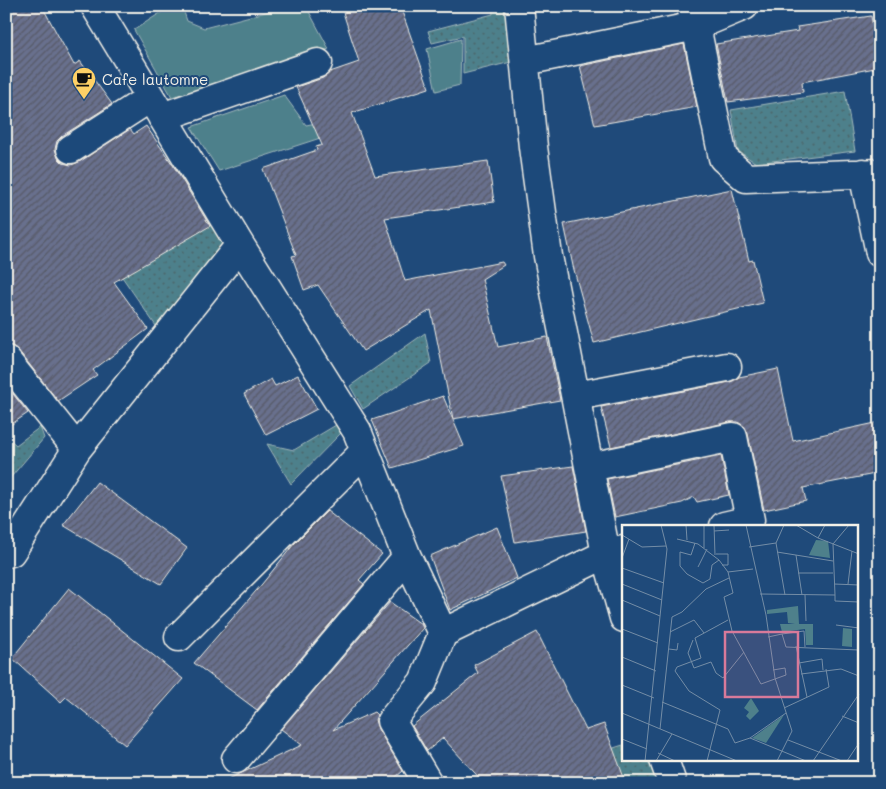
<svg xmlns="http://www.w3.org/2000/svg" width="886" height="789" font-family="Mali,sans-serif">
	<defs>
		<pattern id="garden-dots" width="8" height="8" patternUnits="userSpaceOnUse" patternTransform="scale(1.25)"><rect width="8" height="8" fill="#4e808b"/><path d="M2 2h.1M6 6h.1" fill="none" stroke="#4c676c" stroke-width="1.8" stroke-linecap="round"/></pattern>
		<pattern id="building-hatch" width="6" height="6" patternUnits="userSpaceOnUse" patternTransform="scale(1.25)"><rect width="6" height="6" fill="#686f8d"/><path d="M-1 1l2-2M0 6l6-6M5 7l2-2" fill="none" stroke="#575a66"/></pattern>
	</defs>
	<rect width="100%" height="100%" fill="#1f4a7a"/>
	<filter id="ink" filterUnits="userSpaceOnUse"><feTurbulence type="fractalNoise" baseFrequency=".02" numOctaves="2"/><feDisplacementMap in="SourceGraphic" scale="10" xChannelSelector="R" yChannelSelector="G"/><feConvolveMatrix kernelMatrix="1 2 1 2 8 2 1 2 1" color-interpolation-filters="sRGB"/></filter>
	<g filter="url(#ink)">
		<path fill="#4e808b" stroke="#a1b8ba" d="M 171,6 L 182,6 L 187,21 L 204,28 L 289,6 L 306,6 L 329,49 L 172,97 L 134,30 Z
			M 461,39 L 460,85 L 436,91 L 427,49 Z
			M 284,95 L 306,125 L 347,117 L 354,127 L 219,171 L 191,127 Z"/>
		<path fill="url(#garden-dots)" stroke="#a1b8ba" d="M 492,6 L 511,6 L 515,61 L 463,74 L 463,36 L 432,43 L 428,31 L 493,14 Z
			M 845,91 L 855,151 L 756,163 L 738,151 L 731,110 Z
			M 180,168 L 231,245 L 156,326 L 89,229 Z
			M 425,333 L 431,363 L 363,409 L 350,386 Z
			M 336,425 L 341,433 L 291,484 L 267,444 L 294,450 Z
			M 40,427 L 44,438 L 6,483 L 6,436 L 16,445 Z
			M 623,745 L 624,760 L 653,760 L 659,783 L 540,783 L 535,773 Z"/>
		<path fill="url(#building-hatch)" stroke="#f4f1e8" d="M 6,6 L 42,6 L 74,65 L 80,61 L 112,104 L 62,136 L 57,141 L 55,149 L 58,158 L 63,163 L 71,165 L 79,162 L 130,129 L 134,134 L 146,126 L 173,165 L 210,226 L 114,282 L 148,329 L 93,370 L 97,375 L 58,401 L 18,350 L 12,346 L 6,345 Z
			M 341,6 L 400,6 L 429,88 L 352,113 L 375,176 L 488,161 L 494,202 L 385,218 L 405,281 L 502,262 L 504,265 L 482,279 L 498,347 L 547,337 L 560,400 L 453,419 L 431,310 L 363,351 L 318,285 L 304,290 L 292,256 L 296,255 L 263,169 L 317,150 L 316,147 L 322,145 L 296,87 L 323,78 L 330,72 L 359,62 Z
			M 871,16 L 880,67 L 802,82 L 803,92 L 728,102 L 716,44 L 798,31 L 797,27 Z
			M 684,44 L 697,107 L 595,125 L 580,66 Z
			M 732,189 L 749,261 L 753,260 L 763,303 L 594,343 L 573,266 L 564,224 Z
			M 778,369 L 793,441 L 880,422 L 880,473 L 803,488 L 806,501 L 764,510 L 748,434 L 745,427 L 738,422 L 730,422 L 611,447 L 601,407 L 730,382 L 739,377 Z
			M 298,375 L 317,409 L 266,435 L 244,394 L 271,379 L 275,386 Z
			M 6,385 L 28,413 L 6,428 Z
			M 443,396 L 464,446 L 392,468 L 372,420 Z
			M 721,456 L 729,495 L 697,502 L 694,497 L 682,503 L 615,517 L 607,479 Z
			M 573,466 L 586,531 L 515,542 L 501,476 Z
			M 97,482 L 187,548 L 161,584 L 63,525 Z
			M 327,511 L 382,554 L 359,580 L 364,584 L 257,710 L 194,663 L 262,584 L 294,544 Z
			M 497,527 L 517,578 L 450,610 L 430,556 Z
			M 69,588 L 183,679 L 125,745 L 66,697 L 61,702 L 12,658 Z
			M 390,602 L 421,624 L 423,628 L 333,730 L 374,712 L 377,715 L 375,720 L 378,729 L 403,771 L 389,783 L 220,783 L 302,745 L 281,729 Z
			M 537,632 L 586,730 L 604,724 L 626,783 L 484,783 L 443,738 L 427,751 L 412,726 L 478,673 L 474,665 Z"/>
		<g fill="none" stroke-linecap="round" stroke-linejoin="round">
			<defs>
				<path id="minor" d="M 95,6 L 240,245 L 357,431 L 407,557 L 443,633 L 606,554 L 624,550
					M 519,6 L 533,147 L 548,256 L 606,554 L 624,618
					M 691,6 L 696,26 L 744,6
					M 525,61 L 696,26 L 723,158 L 746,178 L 880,173
					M 162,117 L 318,63
					M 71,149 L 150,98
					M 863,173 L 880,253
					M 6,360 L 77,449
					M 576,396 L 727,367
					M 590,467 L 733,437 L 750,520 L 724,526
					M 6,553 L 11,552 L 77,449 L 240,245
					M 179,637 L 365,451
					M 236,759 L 407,557
					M 664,760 L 672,783
					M 428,783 L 391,721 L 423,682 L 443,633"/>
			</defs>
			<use href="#minor" stroke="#f4f1e8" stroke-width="31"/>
			<use href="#minor" stroke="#1f4a7a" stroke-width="28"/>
		</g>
	</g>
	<defs>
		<symbol id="cafe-pin" viewBox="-11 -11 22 30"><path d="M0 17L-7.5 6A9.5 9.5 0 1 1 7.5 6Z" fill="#ffd166" stroke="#1f4a7a"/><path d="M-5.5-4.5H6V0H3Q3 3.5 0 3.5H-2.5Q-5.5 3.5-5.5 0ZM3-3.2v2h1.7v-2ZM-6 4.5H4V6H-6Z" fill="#111"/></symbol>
	</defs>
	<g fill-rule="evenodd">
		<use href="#cafe-pin" x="70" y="65" width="28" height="38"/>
	</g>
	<g text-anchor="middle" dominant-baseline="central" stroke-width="4" stroke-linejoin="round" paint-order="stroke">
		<g font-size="15" fill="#f4f1e8" stroke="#1f4a7a" text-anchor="start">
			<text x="102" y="79">Cafe lautomne</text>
		</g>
	</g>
	<g transform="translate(622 525)">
		<rect width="236" height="236" fill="#1f4a7a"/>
		<path d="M 194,15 L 206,16 L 208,33 L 187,30 ZM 176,81 L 177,99 L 191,99 L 191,120 L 184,120 L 183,104 L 160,107 L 158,99 L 173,99 L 166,98 L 165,87 L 145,89 L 145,85 ZM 221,103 L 230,104 L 230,122 L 220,121 Z" fill="#4e808b"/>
		<path d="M 162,190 L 144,218 L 130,213 Z" fill="#4e808b"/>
		<path d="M 129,173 L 137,186 L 128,195 L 124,191 L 127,187 L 122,183 Z" fill="#4e808b"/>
		<path fill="none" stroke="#748da6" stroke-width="1" d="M 64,0 L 65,15M 92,0 L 93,30M 124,0 L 144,90 L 153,153 L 170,206 L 155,236M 174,0 L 196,13 L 203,0M 227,0 L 211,19 L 213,70 L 213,76 L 237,77M 92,6 L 107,5M 0,10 L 20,22 L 44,21M 196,13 L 237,29M 55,14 L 76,19 L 97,35 L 106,47 L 111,68 L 102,72 L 110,106 L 139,159 L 164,150 L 163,143 L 151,145M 73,18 L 69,30 L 58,27 L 58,41 L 65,49 L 81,58 L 88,54 L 90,40 L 97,35M 154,18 L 163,70M 127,22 L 154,18 L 162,0M 82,23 L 82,0M 155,27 L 211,36M 94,29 L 106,29 L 106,40 L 100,40M 174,30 L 180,70M 0,33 L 7,14M 76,42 L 85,24M 0,43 L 42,58M 106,47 L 131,44M 176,48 L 211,48M 0,59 L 40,75M 212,59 L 237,60M 226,59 L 230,26M 138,69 L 213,70M 183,70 L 184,96M 0,75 L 38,91M 214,100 L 237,103M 0,104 L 36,118M 48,107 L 72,95 L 82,108M 160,109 L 182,106 L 183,122M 146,112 L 160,109 L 164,122 L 237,125M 71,115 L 66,128 L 72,143 L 89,137 L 94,148 L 101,153 L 122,127M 174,121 L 185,172M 47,124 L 55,125 L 56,118M 0,132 L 34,146M 177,138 L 200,134 L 201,145M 53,146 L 67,166 L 98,185 L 85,236M 53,146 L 55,142 L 79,133 L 73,113 L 106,95M 179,149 L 219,144 L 237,151M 0,160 L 32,173M 40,177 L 106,204 L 113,218 L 128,213 L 184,236M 162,183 L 207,162 L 204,144M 0,188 L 115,236M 220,191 L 237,198M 38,204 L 50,92 L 60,87 L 84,64 L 107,53M 128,213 L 164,188M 0,214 L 25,224M 166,215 L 220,236M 36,228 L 53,236M 23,236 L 45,24 L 39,0M 34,236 L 50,209M 191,236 L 237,169M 225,236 L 237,218"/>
		<path fill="#d87a9a" fill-opacity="0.15" stroke="#d87a9a" stroke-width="2.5" d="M 103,107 L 176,107 L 176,172 L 103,172 Z"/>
		<rect width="236" height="236" fill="none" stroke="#f4f1e8" stroke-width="2.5"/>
	</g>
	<rect width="886" height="789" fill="none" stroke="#1f4a7a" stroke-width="25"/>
	<rect x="12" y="12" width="861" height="764" fill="none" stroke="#f4f1e8" stroke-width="2" filter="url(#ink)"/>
</svg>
